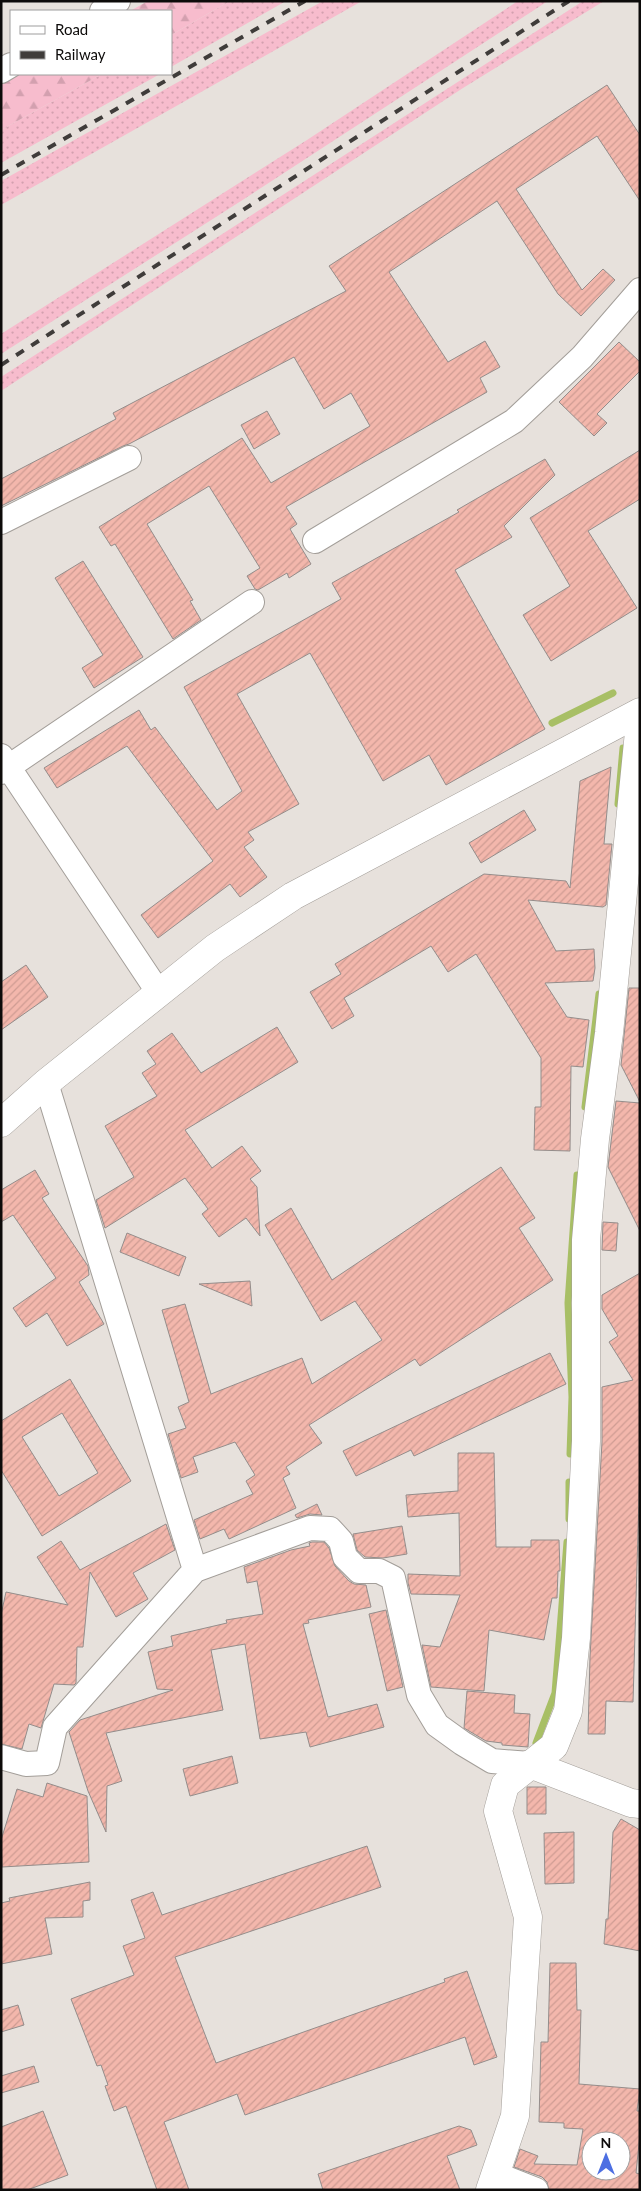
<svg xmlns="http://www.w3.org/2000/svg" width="641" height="2191" font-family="Lato,sans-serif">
	<defs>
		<pattern id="grass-dots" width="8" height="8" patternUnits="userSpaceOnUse" patternTransform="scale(1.25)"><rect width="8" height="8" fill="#f7bccd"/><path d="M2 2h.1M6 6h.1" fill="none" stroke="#d3a0af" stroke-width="1.8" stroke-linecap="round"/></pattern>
		<pattern id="forest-firs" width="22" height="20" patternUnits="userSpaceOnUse" patternTransform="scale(1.25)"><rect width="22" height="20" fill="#f7bccd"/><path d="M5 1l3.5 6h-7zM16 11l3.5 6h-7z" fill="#d3a0af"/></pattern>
		<pattern id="building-hatch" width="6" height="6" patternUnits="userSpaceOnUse" patternTransform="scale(1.25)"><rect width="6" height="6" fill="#f3b7ac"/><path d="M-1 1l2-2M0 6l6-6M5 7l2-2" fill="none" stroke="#cf9c93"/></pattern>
	</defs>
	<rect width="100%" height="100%" fill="#e7e1dc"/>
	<path fill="url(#grass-dots)" d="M 230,1 L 286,1 L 171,67 L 171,35 Z
		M 323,1 L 362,1 L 1,205 L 1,181 Z
		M 518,1 L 548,1 L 241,201 L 1,354 L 1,334 L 307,140 Z
		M 583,1 L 604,1 L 463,88 L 1,391 L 1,377 Z
		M 102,74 L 160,74 L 1,163 L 1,130 Z"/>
	<path fill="url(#forest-firs)" d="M 148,1 L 230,1 L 171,35 L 171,11 L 130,11 Z
		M 21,74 L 102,74 L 1,130 L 1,85 Z"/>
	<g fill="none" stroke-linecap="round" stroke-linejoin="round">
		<path stroke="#a8bf65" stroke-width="7" d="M 552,723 L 613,693
			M 618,804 L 623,748
			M 585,1107 L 599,994
			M 570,1454 L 572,1397 L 568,1303 L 577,1175
			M 569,1519 L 569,1482
			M 536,1743 L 555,1693 L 567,1542"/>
	</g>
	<path fill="url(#building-hatch)" stroke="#948d8b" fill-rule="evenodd" d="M 607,85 L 640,135 L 640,201 L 597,136 L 516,189 L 582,290 L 603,269 L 615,280 L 581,316 L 558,294 L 497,201 L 389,272 L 448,362 L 485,341 L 500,367 L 480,378 L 487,392 L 286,507 L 297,524 L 290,529 L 311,564 L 289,578 L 287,573 L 258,590 L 255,589 L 247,576 L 260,568 L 209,486 L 147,524 L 193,600 L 190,601 L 201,620 L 173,639 L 115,544 L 111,546 L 99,527 L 242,438 L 271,483 L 370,426 L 351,393 L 324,409 L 294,357 L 129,444 L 123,446 L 1,506 L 1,479 L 116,419 L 113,413 L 346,291 L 329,266 Z
		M 619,342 L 640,362 L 640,371 L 597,414 L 607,423 L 594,436 L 559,402 Z
		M 267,411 L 280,434 L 254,449 L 241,425 Z
		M 640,450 L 640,499 L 588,531 L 637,608 L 551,661 L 523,615 L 570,586 L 530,518 Z
		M 545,459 L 555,475 L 504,526 L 512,537 L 455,570 L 545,729 L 446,785 L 429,755 L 383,781 L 310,653 L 237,694 L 299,804 L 248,832 L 254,840 L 244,847 L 267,877 L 240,897 L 230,884 L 158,938 L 141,915 L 213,861 L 127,746 L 57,788 L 44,768 L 139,710 L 151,730 L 155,727 L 217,810 L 242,791 L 184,687 L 341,599 L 332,583 L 459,512 L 457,510 Z
		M 83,561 L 143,657 L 94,688 L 82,668 L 103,655 L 55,578 Z
		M 611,767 L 604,844 L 612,844 L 606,905 L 603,907 L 528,900 L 556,951 L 594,949 L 595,968 L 593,981 L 545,983 L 567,1017 L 589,1020 L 583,1067 L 571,1066 L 570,1151 L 534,1150 L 535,1107 L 541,1107 L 541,1058 L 476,954 L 448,972 L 431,946 L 344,998 L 354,1016 L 332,1029 L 310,992 L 341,974 L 335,964 L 484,874 L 566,881 L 570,888 L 580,781 Z
		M 524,810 L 536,830 L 481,863 L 469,843 Z
		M 26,965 L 48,997 L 1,1030 L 1,982 Z
		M 629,988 L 640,988 L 640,1102 L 621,1065 Z
		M 277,1027 L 298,1062 L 185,1130 L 212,1168 L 242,1146 L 261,1171 L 250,1179 L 257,1187 L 260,1236 L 246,1218 L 219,1237 L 202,1214 L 208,1209 L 185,1178 L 105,1228 L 96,1200 L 134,1177 L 105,1126 L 157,1096 L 142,1073 L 156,1064 L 147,1051 L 172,1033 L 201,1073 Z
		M 616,1101 L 640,1103 L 640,1231 L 608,1167 Z
		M 501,1167 L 535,1218 L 519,1228 L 553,1280 L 420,1366 L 415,1359 L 309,1425 L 322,1443 L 286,1467 L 290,1474 L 283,1478 L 296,1508 L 229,1539 L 224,1529 L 200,1539 L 194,1520 L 253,1494 L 246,1481 L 255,1475 L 235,1442 L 193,1457 L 198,1472 L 181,1478 L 168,1434 L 186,1428 L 178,1407 L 189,1402 L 162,1310 L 185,1304 L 211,1394 L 302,1358 L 312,1384 L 382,1340 L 355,1301 L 321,1321 L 265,1225 L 291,1208 L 332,1280 Z
		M 35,1170 L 49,1194 L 42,1198 L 88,1266 L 89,1275 L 79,1282 L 104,1324 L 67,1346 L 47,1313 L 26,1327 L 13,1308 L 56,1278 L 13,1215 L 1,1222 L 1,1190 Z
		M 603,1222 L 618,1223 L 616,1251 L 602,1250 Z
		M 127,1233 L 186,1257 L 179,1276 L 120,1252 Z
		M 640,1273 L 640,1464 L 633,1702 L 606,1701 L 605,1734 L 588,1734 L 590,1657 L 602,1442 L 602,1387 L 633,1380 L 609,1342 L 618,1336 L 602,1309 L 602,1295 Z
		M 250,1281 L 252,1306 L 199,1284 Z
		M 550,1353 L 566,1384 L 414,1456 L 411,1450 L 356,1476 L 343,1451 Z
		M 70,1379 L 131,1481 L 42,1536 L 1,1470 L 1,1421 ZM 62,1413 L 98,1473 L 59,1496 L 22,1437 Z
		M 458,1453 L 494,1453 L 496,1547 L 531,1547 L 531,1540 L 559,1540 L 560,1571 L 558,1571 L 557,1598 L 552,1598 L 544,1640 L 489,1630 L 484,1691 L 431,1687 L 422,1645 L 440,1647 L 460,1595 L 411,1594 L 408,1583 L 408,1574 L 460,1576 L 459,1513 L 408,1517 L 406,1495 L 458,1491 Z
		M 317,1504 L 322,1515 L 310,1514 L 297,1518 L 295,1515 Z
		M 166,1524 L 175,1550 L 133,1573 L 148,1599 L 116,1617 L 90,1572 L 83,1647 L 77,1647 L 76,1683 L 74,1685 L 54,1684 L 41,1728 L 29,1724 L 22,1749 L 1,1744 L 1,1615 L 6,1592 L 68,1605 L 37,1557 L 61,1541 L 80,1570 Z
		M 402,1526 L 407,1554 L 383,1558 L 365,1557 L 357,1550 L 353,1534 Z
		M 312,1542 L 324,1542 L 329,1548 L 335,1566 L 349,1581 L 354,1584 L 366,1585 L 371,1607 L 308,1620 L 309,1623 L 303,1624 L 328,1717 L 377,1704 L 384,1727 L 310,1747 L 306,1732 L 260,1739 L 245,1644 L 211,1650 L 223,1710 L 106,1733 L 122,1781 L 107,1786 L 106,1832 L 88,1791 L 69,1732 L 80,1720 L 173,1690 L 157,1689 L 148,1652 L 173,1646 L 171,1636 L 227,1623 L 226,1620 L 263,1614 L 257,1581 L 247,1583 L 244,1567 L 291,1550 L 310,1546 L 309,1543 Z
		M 386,1610 L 403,1687 L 387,1691 L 369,1614 Z
		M 467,1691 L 515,1695 L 514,1713 L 530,1714 L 528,1747 L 502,1745 L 502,1743 L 486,1741 L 464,1728 Z
		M 232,1756 L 238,1783 L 190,1796 L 183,1769 Z
		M 47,1783 L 87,1796 L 89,1862 L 2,1867 L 1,1840 L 17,1789 L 43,1797 Z
		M 527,1787 L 546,1787 L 546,1814 L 527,1814 Z
		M 621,1819 L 640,1830 L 640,1951 L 604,1944 L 606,1919 L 608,1919 L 613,1832 Z
		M 574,1832 L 574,1883 L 545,1884 L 544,1833 Z
		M 367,1846 L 381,1887 L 175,1957 L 216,2063 L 445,1982 L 444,1979 L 467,1971 L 497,2057 L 474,2065 L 465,2037 L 245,2115 L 237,2094 L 164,2122 L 189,2190 L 157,2190 L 126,2106 L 114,2111 L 105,2086 L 108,2085 L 101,2065 L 97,2066 L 71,1999 L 134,1975 L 123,1946 L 145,1938 L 131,1900 L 153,1892 L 162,1915 Z
		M 90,1882 L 90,1900 L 83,1901 L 83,1917 L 45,1918 L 52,1954 L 1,1964 L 1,1903 L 10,1901 L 9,1898 Z
		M 550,1963 L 576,1963 L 577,2010 L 581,2010 L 579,2084 L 640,2089 L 637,2111 L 640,2111 L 640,2134 L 636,2173 L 640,2174 L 640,2190 L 549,2190 L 547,2182 L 542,2177 L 514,2167 L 520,2149 L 538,2156 L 534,2164 L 577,2165 L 583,2129 L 564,2128 L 564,2123 L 539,2122 L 541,2042 L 548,2042 ZM 591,2141 L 621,2141 L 621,2171 L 591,2171 Z
		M 18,2005 L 24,2025 L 1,2032 L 1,2010 Z
		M 34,2066 L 39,2082 L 1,2093 L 1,2076 Z
		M 43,2111 L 68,2175 L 27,2190 L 1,2190 L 1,2127 Z
		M 459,2126 L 471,2130 L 477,2145 L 447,2156 L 460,2190 L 323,2190 L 318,2174 Z"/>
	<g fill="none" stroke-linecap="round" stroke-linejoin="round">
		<defs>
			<path id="minor" d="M 102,11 L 118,1
				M 1,71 L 11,65
				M 1,522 L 129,458
				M 315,541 L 514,421 L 582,357 L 640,290
				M 1,756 L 159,993
				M 1,772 L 252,602
				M 46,1083 L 195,1570
				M 1,1757 L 26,1764 L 47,1763 L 55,1727 L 195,1570 L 310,1528 L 330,1529 L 341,1541 L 345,1557 L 359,1571 L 379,1571 L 393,1578 L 419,1695 L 437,1725 L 462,1743 L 492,1761 L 530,1764
				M 496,2174 L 536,2190"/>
			<path id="tertiary" d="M 530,1764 L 631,1803 L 640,1804
				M 490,2190 L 515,2116 L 528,1917 L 498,1811 L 505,1785 L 554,1746 L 568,1711 L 576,1638 L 586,1441 L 586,1240 L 595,1139 L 609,1033 L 640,722"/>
			<path id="secondary" d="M 1,1123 L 46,1083 L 215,948 L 293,896 L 640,712"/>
		</defs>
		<use href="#minor" stroke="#a39e99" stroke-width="26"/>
		<use href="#tertiary" stroke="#a39e99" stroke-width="29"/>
		<use href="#secondary" stroke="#a39e99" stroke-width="29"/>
		<use href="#minor" stroke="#fff" stroke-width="24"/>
		<use href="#tertiary" stroke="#fff" stroke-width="28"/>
		<use href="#secondary" stroke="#fff" stroke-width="28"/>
		<path stroke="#3f3c3a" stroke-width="4" stroke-dasharray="9 9" stroke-linecap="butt" d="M 1,175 L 305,1
			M 1,365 L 569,1"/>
	</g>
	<rect width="641" height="2191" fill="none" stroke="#0d0b0a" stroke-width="5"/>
	<rect x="10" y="10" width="162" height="65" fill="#ffffff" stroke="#9e9d9d"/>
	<rect x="20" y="26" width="25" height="8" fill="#ffffff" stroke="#9e9d9d"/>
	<text x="55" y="35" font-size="15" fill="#0d0b0a">Road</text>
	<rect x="20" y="51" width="25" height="8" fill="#3f3c3a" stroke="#9e9d9d"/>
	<text x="55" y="60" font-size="15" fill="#0d0b0a">Railway</text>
	<g transform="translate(606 2156)"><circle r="24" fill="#ffffff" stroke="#9e9d9d"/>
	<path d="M0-4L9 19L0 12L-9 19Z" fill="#4d6fe2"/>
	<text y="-8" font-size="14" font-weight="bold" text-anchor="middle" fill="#0d0b0a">N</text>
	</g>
</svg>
